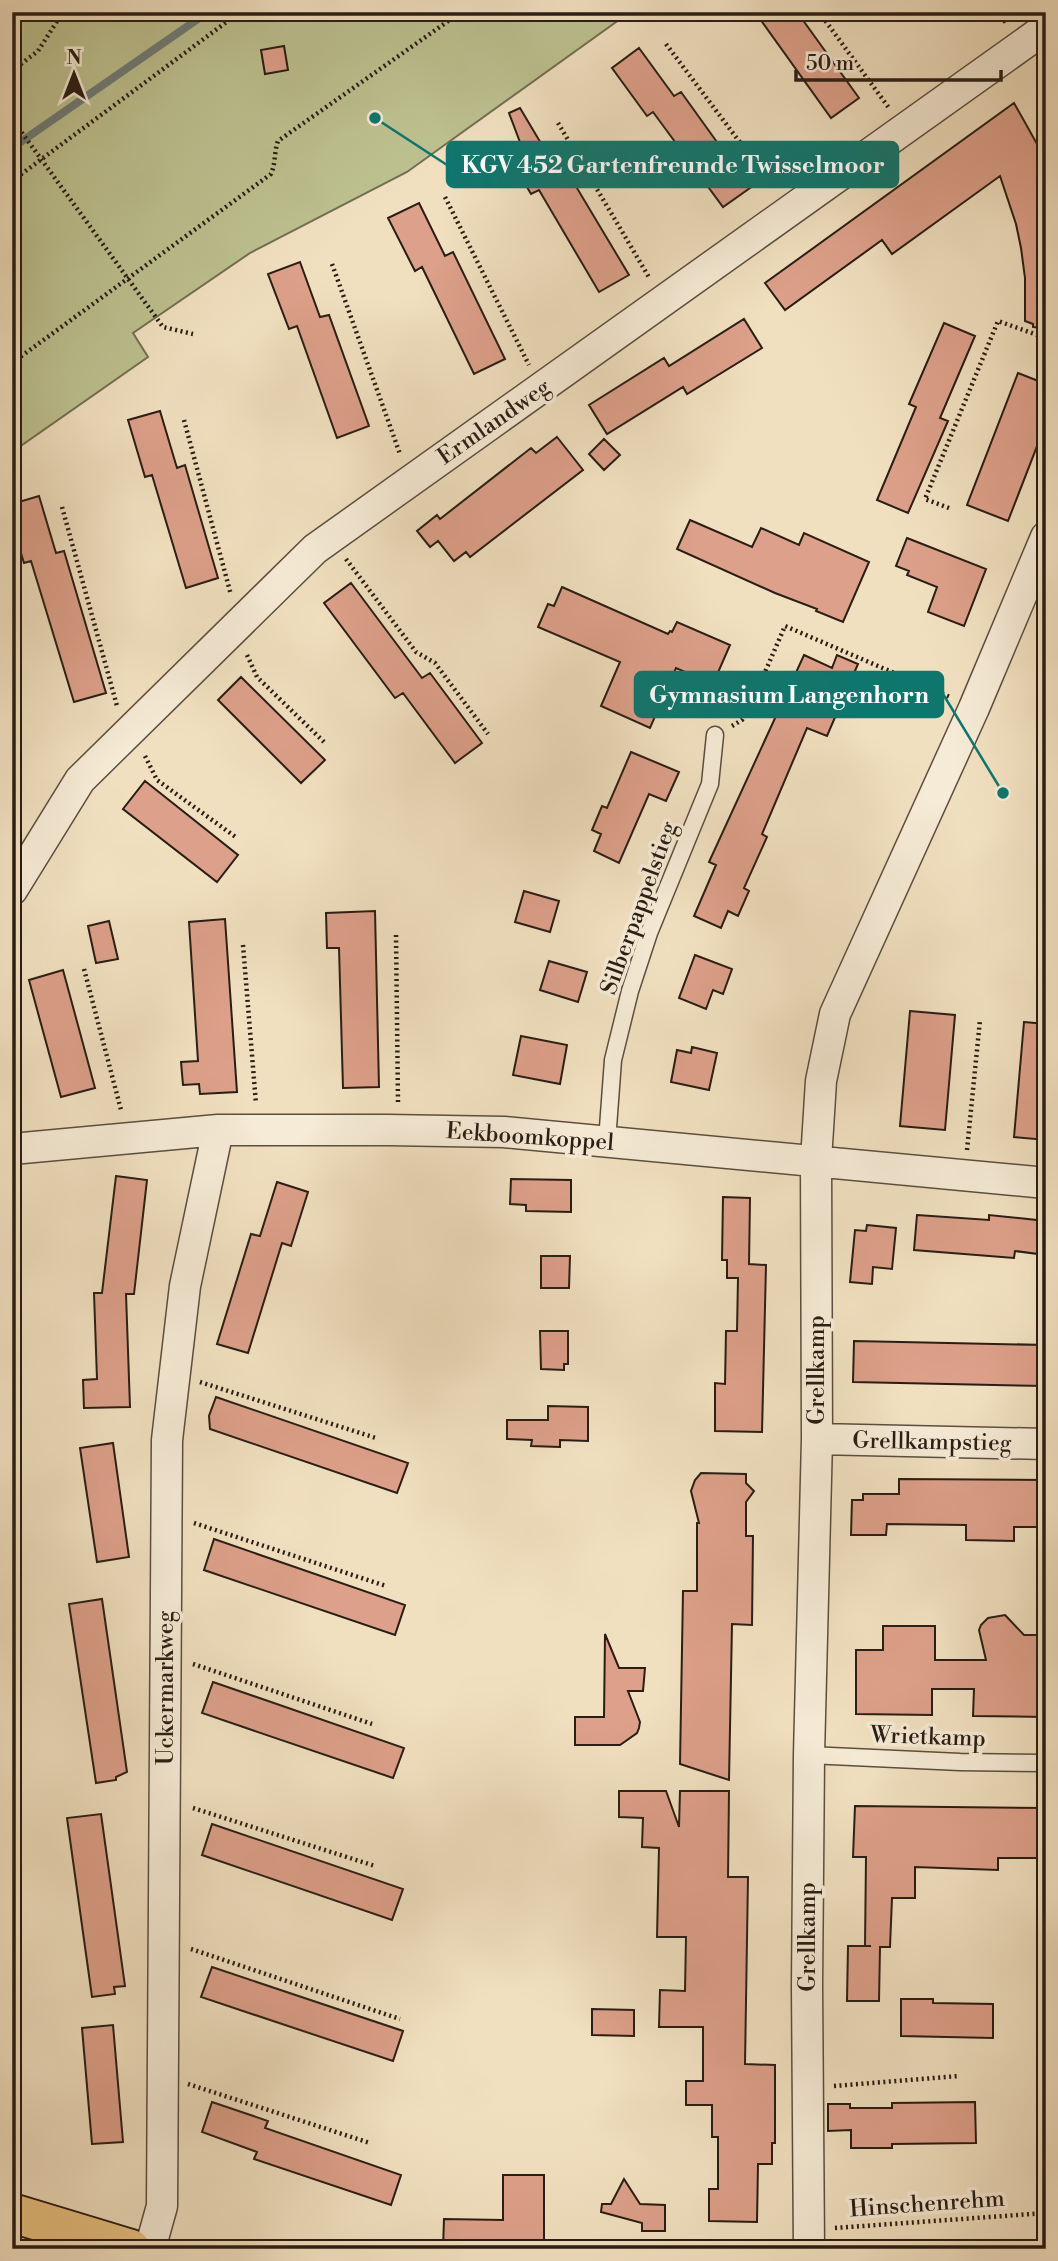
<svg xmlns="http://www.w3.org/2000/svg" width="1058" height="2261" font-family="'Libre Bodoni',serif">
	<rect width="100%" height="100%" fill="#f1e0c0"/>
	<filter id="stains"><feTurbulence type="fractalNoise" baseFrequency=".00286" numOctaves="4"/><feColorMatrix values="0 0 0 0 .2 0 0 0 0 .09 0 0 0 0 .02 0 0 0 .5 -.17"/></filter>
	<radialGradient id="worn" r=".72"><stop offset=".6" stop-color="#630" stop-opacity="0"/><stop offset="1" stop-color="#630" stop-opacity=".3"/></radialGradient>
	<path fill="#bdc190" stroke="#736f52" stroke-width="2" d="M 12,12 L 630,12 L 407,172 L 250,253 L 133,333 L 148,357 L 12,452 Z"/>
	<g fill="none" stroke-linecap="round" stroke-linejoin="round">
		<path stroke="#6f7c79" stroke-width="8" d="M 12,148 L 208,12"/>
	</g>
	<path fill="#dda08a" stroke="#291d14" stroke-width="2" d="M 755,12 L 797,12 L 859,98 L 831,118 Z
		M 284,46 L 288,70 L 265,74 L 261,50 Z
		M 639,48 L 674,96 L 681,92 L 750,188 L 723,207 L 653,112 L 647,116 L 612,68 Z
		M 1014,103 L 1046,160 L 1046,329 L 1033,327 L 1033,324 L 1025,321 L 1025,278 L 1021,248 L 1016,224 L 1000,176 L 892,254 L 882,240 L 785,310 L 765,283 Z
		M 520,108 L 561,177 L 568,173 L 629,275 L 599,292 L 539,190 L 531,194 L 518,172 L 529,166 L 509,113 Z
		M 419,203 L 445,256 L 453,252 L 505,359 L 474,374 L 422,267 L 415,271 L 388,218 Z
		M 300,262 L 320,317 L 329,315 L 369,426 L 337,438 L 297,326 L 289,329 L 268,274 Z
		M 744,319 L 762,348 L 687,394 L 683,387 L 607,434 L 589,405 L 664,358 L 669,366 Z
		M 944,323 L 975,336 L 940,418 L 948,421 L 908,513 L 877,500 L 916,407 L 909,404 Z
		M 1018,373 L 1046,384 L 1046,423 L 1008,521 L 967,505 Z
		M 160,411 L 177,468 L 185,465 L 218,578 L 186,588 L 152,475 L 145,477 L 128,420 Z
		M 557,437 L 583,470 L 470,557 L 466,552 L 454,561 L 438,541 L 430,547 L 417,531 L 437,515 L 440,519 L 531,448 L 536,453 Z
		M 604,439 L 620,455 L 604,470 L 589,454 Z
		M 39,496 L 56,553 L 64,551 L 106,693 L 74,702 L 31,561 L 24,563 L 12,524 L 12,504 Z
		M 690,520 L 752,547 L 761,528 L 799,545 L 804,533 L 869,562 L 843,622 L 816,611 L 817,609 L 775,593 L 677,549 Z
		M 907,538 L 986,569 L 964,626 L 928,612 L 937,587 L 907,575 L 909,571 L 896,566 Z
		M 351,583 L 422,678 L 430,673 L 482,743 L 455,763 L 403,693 L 395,698 L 324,603 Z
		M 562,587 L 668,634 L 670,631 L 672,632 L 677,622 L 730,645 L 713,684 L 676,668 L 650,728 L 601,706 L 620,662 L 538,627 L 548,604 L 554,606 Z
		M 804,655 L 832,668 L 837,655 L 858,664 L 827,736 L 807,728 L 762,834 L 767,837 L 744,888 L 749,891 L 738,916 L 728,911 L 721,928 L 694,916 L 716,865 L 709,862 Z
		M 241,677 L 325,760 L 301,783 L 218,700 Z
		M 631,752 L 679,772 L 666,801 L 649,794 L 619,863 L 594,851 L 601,834 L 592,830 L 602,806 L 607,808 Z
		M 145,781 L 238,855 L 217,882 L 123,809 Z
		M 524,891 L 559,901 L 550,932 L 515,922 Z
		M 375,911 L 379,1087 L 343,1088 L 339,948 L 327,948 L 326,913 Z
		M 225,919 L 237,1092 L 200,1094 L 199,1084 L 183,1085 L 181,1062 L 198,1061 L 189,922 Z
		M 109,921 L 118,959 L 96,963 L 88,926 Z
		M 695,955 L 732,969 L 723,994 L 713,990 L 706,1009 L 679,998 Z
		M 549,961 L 587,972 L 578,1002 L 540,990 Z
		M 63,970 L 95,1088 L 61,1097 L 29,980 Z
		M 910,1011 L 955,1015 L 945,1130 L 900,1126 Z
		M 1024,1022 L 1046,1024 L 1046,1140 L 1014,1137 Z
		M 521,1036 L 567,1045 L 560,1084 L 513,1075 Z
		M 692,1047 L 717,1053 L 709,1090 L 671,1082 L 677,1050 L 691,1053 Z
		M 116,1176 L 147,1180 L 134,1294 L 126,1294 L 130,1407 L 84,1408 L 83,1380 L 97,1379 L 94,1293 L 102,1293 Z
		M 511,1179 L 571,1180 L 571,1212 L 526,1211 L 526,1205 L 510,1204 Z
		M 277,1182 L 308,1192 L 291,1246 L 282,1243 L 248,1353 L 217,1344 L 251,1234 L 260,1236 Z
		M 723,1197 L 750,1198 L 749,1264 L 766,1265 L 762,1432 L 715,1431 L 715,1383 L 725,1384 L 726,1331 L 737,1331 L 738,1278 L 727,1278 L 727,1260 L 722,1260 Z
		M 917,1215 L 989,1220 L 989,1215 L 1046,1221 L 1046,1255 L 1015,1251 L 1014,1258 L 914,1250 Z
		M 867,1225 L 896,1228 L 892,1269 L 873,1267 L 872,1284 L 850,1282 L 855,1230 L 866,1231 Z
		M 541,1256 L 570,1256 L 569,1288 L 541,1288 Z
		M 540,1331 L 568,1331 L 568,1364 L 564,1364 L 564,1370 L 541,1369 Z
		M 854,1341 L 1046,1345 L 1046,1386 L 853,1382 Z
		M 216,1397 L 408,1463 L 397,1493 L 210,1429 L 209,1416 Z
		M 548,1406 L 588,1407 L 588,1441 L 560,1440 L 560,1447 L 531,1446 L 532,1440 L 507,1439 L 507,1420 L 548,1420 Z
		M 113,1443 L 129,1557 L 97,1562 L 80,1448 Z
		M 701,1473 L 746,1474 L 746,1483 L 754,1491 L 746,1502 L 746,1536 L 753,1536 L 752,1625 L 732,1624 L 729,1780 L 680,1764 L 683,1591 L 697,1591 L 697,1523 L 699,1523 L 691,1491 L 695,1480 Z
		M 899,1479 L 1046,1480 L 1046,1527 L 1014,1527 L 1014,1541 L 966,1540 L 966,1525 L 887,1524 L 886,1535 L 851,1535 L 852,1500 L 863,1500 L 863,1494 L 899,1494 Z
		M 214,1539 L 405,1605 L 395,1635 L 204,1570 Z
		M 102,1599 L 127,1772 L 116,1777 L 116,1780 L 96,1783 L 69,1604 Z
		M 1005,1615 L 1024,1635 L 1037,1635 L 1037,1643 L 1045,1643 L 1046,1717 L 973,1716 L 974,1689 L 932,1689 L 932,1715 L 856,1714 L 856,1650 L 883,1650 L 883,1626 L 935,1626 L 935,1660 L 986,1660 L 979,1630 L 981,1625 L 988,1618 Z
		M 605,1634 L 619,1668 L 645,1668 L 643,1691 L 628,1691 L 640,1722 L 639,1728 L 637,1733 L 620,1745 L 575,1745 L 575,1717 L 604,1717 Z
		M 213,1682 L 404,1748 L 393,1778 L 202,1713 Z
		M 619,1791 L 666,1791 L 679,1827 L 680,1791 L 729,1791 L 728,1877 L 748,1877 L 745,2064 L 775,2065 L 775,2143 L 772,2143 L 772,2164 L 758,2164 L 757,2222 L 709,2221 L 709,2189 L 718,2189 L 718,2137 L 712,2137 L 712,2105 L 686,2105 L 686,2081 L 703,2081 L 703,2027 L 659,2027 L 660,1990 L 685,1991 L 686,1937 L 657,1937 L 659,1848 L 642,1847 L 643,1818 L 619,1817 Z
		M 855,1806 L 1046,1808 L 1046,1858 L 998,1858 L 998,1870 L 915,1867 L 915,1898 L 892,1898 L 890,1947 L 880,1947 L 879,2001 L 847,2001 L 848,1946 L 871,1946 L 865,1946 L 866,1857 L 853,1857 Z
		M 101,1814 L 125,1986 L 114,1987 L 115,1994 L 92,1997 L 67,1818 Z
		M 212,1824 L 403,1889 L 392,1920 L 202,1855 Z
		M 212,1967 L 403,2031 L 393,2061 L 201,1997 Z
		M 901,1999 L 933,1999 L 933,2003 L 993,2004 L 993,2038 L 901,2036 Z
		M 592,2009 L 634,2010 L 634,2036 L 592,2035 Z
		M 113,2025 L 123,2142 L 92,2144 L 82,2028 Z
		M 212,2102 L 268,2121 L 265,2128 L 401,2175 L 391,2205 L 254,2159 L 257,2152 L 202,2132 Z
		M 975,2102 L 976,2143 L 892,2144 L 892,2148 L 851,2148 L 851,2130 L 828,2131 L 828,2104 L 850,2104 L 850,2108 L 892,2108 L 892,2103 Z
		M 503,2175 L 544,2175 L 544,2241 L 465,2240 L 465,2249 L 443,2249 L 444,2219 L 503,2220 Z
		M 624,2179 L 640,2204 L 665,2205 L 665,2231 L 642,2231 L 642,2223 L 601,2212 L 602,2204 L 611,2204 Z"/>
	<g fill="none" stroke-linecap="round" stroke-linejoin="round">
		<defs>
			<path id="lane" d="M 607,1141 L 613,1060 L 630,991 L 649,933 L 710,784 L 715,735
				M 809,1755 L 960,1762 L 1046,1763"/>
			<path id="street" d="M 12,890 L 80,780 L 315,549 L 1046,28
				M 12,1149 L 218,1130 L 388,1130 L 504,1132 L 1046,1183
				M 817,1439 L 1046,1444
				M 150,2249 L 162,2206 L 167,1440 L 185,1286 L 218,1130
				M 809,2249 L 807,1986 L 809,1755 L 817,1439 L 816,1160 L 821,1081 L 835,1014 L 974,708 L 1046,537"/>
			<path id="primary" d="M 12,2213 L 131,2249"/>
		</defs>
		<use href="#lane" stroke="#5b4e3f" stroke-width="19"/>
		<use href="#street" stroke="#5b4e3f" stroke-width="33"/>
		<use href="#primary" stroke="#291d14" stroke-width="42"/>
		<path stroke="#291d14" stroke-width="4.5" stroke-dasharray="2 3.5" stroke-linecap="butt" d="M 819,12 L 889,108
			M 998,12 L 1006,23
			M 666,44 L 775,189
			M 12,71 L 38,51 L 63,12
			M 12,119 L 163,327 L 193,334
			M 558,123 L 650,279
			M 12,181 L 240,12
			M 445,197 L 529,365
			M 332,264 L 400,454
			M 12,363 L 271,174 C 276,162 274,152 278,141 L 461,12
			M 184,420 L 231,595
			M 62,507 L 117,706
			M 949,508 L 925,499 L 998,321 L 1046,338
			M 346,559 L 416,652 L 435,663 L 488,734
			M 247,655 L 257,677 L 324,742
			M 732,726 L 742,720 L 752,702 L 785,626 L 950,697
			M 145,756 L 157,780 L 237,838
			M 396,935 L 398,1102
			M 243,945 L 256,1104
			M 84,969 L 121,1110
			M 967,1150 L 980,1020
			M 200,1382 L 376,1438
			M 194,1523 L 386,1586
			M 193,1664 L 372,1724
			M 193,1808 L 375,1866
			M 191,1949 L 400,2019
			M 188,2084 L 370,2143
			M 834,2086 L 959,2076
			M 835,2228 L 1046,2213"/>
		<use href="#lane" stroke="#f6ebd6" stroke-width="16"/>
		<use href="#street" stroke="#f6ebd6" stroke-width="30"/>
		<use href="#primary" stroke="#e8c080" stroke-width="38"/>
	</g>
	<g text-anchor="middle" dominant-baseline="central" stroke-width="7" stroke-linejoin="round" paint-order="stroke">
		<g font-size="23" fill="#291d14" stroke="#f6ebd6">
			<text transform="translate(494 422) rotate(-35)">Ermlandweg</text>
			<text transform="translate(639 908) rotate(-70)">Silberpappelstieg</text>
			<text transform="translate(530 1137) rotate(4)">Eekboomkoppel</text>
			<text transform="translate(817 1370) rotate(-90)">Grellkamp</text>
			<text transform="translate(932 1442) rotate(1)">Grellkampstieg</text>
			<text transform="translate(166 1688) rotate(-90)">Uckermarkweg</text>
			<text transform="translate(928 1737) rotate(2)">Wrietkamp</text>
			<text transform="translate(808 1937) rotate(-90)">Grellkamp</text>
			<text transform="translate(927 2204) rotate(-4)">Hinschenrehm</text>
		</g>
	</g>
	<path fill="none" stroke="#0f766e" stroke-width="2.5" d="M375 118L447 165M1003 793L943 694"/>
	<g fill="#0f766e" stroke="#f6ebd6" stroke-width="2.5">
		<circle cx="375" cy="118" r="7"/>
		<circle cx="1003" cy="793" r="7"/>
	</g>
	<g fill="#0f766e" stroke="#0f766e" stroke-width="2.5">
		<rect x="447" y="142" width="451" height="45" rx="7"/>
		<rect x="635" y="672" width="308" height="45" rx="7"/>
	</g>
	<g font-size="24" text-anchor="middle" font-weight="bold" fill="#fff">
		<text x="673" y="173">KGV 452 Gartenfreunde Twisselmoor</text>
		<text x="789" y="703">Gymnasium Langenhorn</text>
	</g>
	<rect width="1058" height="2261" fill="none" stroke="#f1e0c0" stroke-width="42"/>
	<rect x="14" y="14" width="1030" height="2233" fill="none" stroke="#291d14" stroke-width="3.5"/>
	<rect x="21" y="21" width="1016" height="2219" fill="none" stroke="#291d14" stroke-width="2"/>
	<g transform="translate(74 74)" stroke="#f6ebd6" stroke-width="5" paint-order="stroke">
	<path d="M0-5L12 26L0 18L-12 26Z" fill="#291d14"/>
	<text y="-10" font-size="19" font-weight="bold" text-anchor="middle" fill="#291d14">N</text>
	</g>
	<path d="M796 70v10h205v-10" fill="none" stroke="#291d14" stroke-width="3.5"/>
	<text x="806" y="70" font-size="21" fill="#291d14" stroke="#f6ebd6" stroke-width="5" paint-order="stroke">50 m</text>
	<rect width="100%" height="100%" filter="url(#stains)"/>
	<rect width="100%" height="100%" fill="url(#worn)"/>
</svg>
